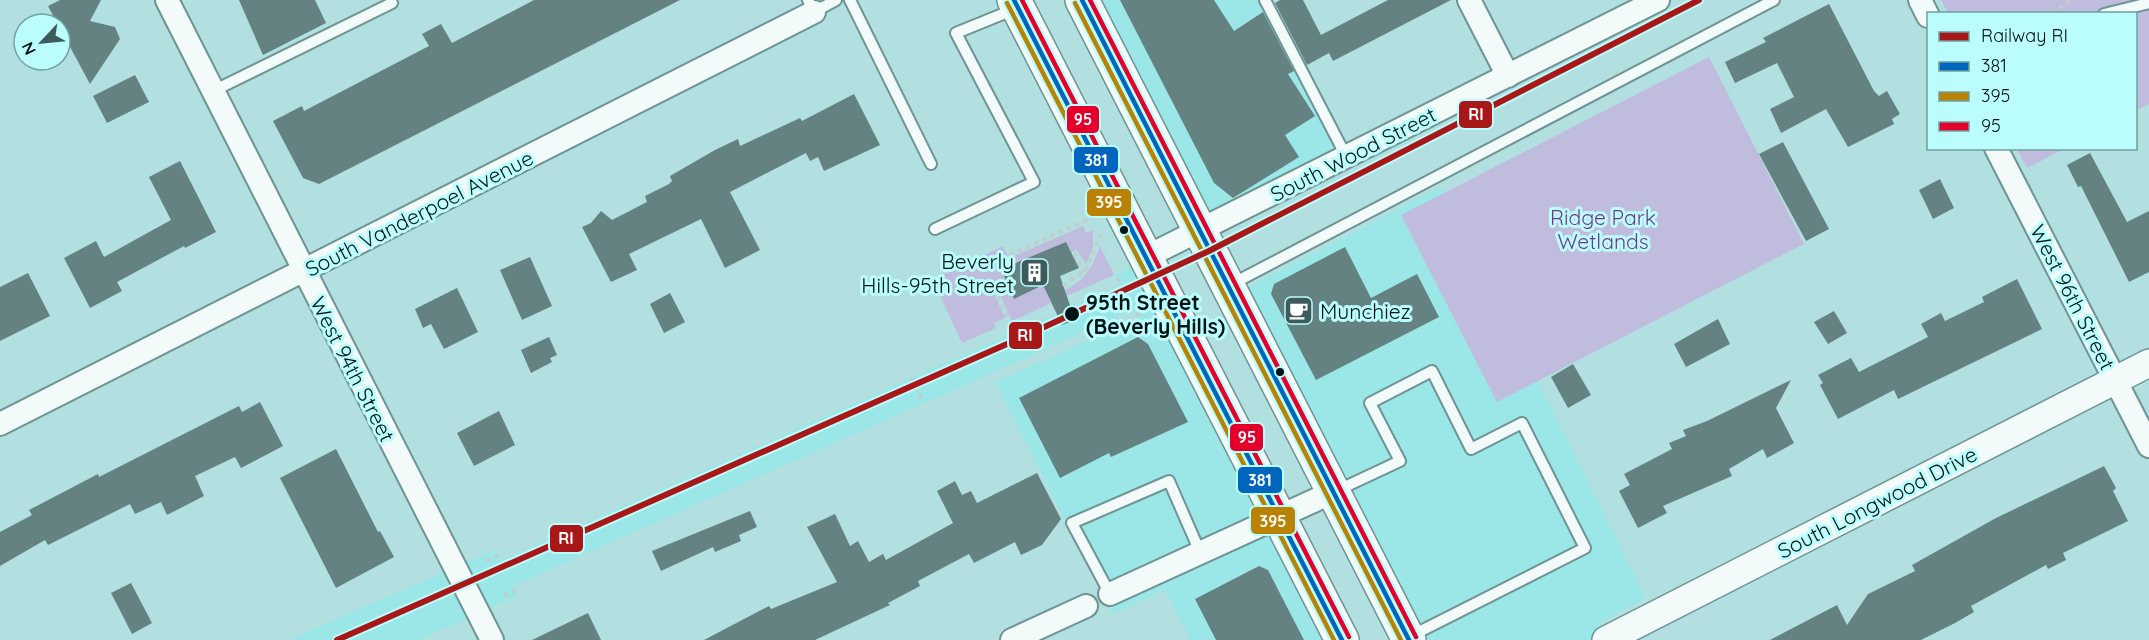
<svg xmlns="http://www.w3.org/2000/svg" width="2149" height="640" font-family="Quicksand,sans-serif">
	<rect width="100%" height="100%" fill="#b2dfdf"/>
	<path fill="#9be6e6" d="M 1095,0 L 1265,0 L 1342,148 L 1208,219 Z
		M 1441,187 L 1646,598 L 1601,622 L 1610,640 L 1422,640 L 1243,290 Z
		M 1133,267 L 1323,640 L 1190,640 L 1165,589 L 1113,614 L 995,382 L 1137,319 L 1133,310 L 513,586 L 517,596 L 418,640 L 289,640 L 497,549 L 502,560 L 1119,286 L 1114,275 Z"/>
	<path fill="#c0bcde" d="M 1941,0 L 2149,0 L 2149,104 L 2136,111 L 2136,14 L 1948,13 Z
		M 1709,57 L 1804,244 L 1497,402 L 1401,215 Z
		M 2017,149 L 2064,149 L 2027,168 Z
		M 1083,226 L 1086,233 L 1093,230 L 1093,247 L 1086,264 L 1077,250 L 1071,252 L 1066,243 L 1017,262 L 1014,256 Z
		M 1003,246 L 1012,265 L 1008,285 L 993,292 L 1005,318 L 994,323 L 996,328 L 962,343 L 933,280 Z
		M 1100,246 L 1114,275 L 1067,296 L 1065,290 C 1086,280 1092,267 1100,246 Z
		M 1042,283 L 1051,303 L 1012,321 L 1000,295 L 1011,290 L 1015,298 Z"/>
	<path fill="#658283" d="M 60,0 L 101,0 L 90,21 L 115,27 L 120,39 L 90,84 L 48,6 Z
		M 239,0 L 315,0 L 326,23 L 263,55 Z
		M 534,0 L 680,0 L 319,184 L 303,178 L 273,121 L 302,106 L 304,111 L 429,46 L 422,34 L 441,24 L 452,43 Z
		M 1120,0 L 1214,0 L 1234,31 L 1263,12 L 1294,71 L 1288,74 L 1315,116 L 1285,135 L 1299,157 L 1233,198 L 1214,183 Z
		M 1280,0 L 1303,0 L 1321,35 L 1388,0 L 1451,0 L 1333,61 L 1329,53 L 1307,65 L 1275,3 Z
		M 1829,4 L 1874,91 L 1879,96 L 1887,91 L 1900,114 L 1892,119 L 1894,124 L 1848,147 L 1826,109 L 1781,133 L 1770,109 L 1794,97 L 1777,63 L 1735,83 L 1725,62 L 1766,42 L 1763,38 Z
		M 135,75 L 149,102 L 107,123 L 93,96 Z
		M 854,94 L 880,145 L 824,171 L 818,157 L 810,161 L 806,153 L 730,192 L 760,250 L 725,268 L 701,219 L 629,254 L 637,270 L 611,282 L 582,227 L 591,223 L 601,211 L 612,220 L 647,202 L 645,196 L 669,184 L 672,181 L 670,176 L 715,150 L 738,139 L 740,146 L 800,118 L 802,121 Z
		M 1783,142 L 1829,229 L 1806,241 L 1759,154 Z
		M 2090,153 L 2127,222 L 2149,211 L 2149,272 L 2129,282 L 2081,186 L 2078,187 L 2067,165 Z
		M 180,161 L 216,232 L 185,248 L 184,246 L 117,282 L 122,291 L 90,308 L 64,258 L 96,241 L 104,257 L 171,220 L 149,177 Z
		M 1940,179 L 1954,208 L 1933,219 L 1919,190 Z
		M 1066,242 L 1079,268 L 1060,276 L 1075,320 L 1062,325 L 1043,285 L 1014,299 L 1001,269 Z
		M 1345,247 L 1371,298 L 1417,274 L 1439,317 L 1316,380 L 1271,294 L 1274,284 Z
		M 530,257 L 552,306 L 522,320 L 500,270 Z
		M 28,273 L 50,316 L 0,341 L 0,287 Z
		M 2017,279 L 2042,329 L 1898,399 L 1894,390 L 1838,419 L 1820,385 L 1823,383 L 1818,375 L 1851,358 L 1859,372 L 1928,337 L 1921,324 L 1941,313 L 1945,321 L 1984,302 L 1982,297 Z
		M 457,288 L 478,332 L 444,349 L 431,324 L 423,328 L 415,309 Z
		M 670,293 L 685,322 L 664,333 L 650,304 Z
		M 1834,311 L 1847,333 L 1828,344 L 1814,322 Z
		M 1718,319 L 1730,344 L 1686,367 L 1674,344 Z
		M 549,337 L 557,355 L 550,358 L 552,362 L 531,373 L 521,350 Z
		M 1138,337 L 1148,344 L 1188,422 L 1111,457 L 1109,453 L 1060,478 L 1019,398 Z
		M 1573,364 L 1591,395 L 1568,408 L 1551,377 Z
		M 1791,380 L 1776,408 L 1794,443 L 1767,458 L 1763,449 L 1729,469 L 1732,476 L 1663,506 L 1667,513 L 1638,528 L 1619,491 L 1630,485 L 1624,474 L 1672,449 L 1669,443 L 1686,436 L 1683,430 L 1707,421 Z
		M 260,402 L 283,446 L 241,468 L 235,457 L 195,476 L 204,496 L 167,515 L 161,502 L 135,514 L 130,504 L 48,545 L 45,540 L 0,566 L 0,532 L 32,515 L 29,510 L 98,474 L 99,477 L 239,406 L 242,412 Z
		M 499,411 L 515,445 L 474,466 L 457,433 Z
		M 336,449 L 378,532 L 380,531 L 394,557 L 336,588 L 280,478 Z
		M 2104,466 L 2116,488 L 2113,491 L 2128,521 L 2063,553 L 2066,560 L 2048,569 L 2046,565 L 1971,606 L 1974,612 L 1955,623 L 1921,640 L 1770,640 L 1837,605 L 1847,625 L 1868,594 L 1915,571 L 1912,565 L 1996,518 Z
		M 1037,473 L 1061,519 L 1042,545 L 1021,555 L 1015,542 L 974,563 L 969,554 L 918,581 L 920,586 L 888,603 L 890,605 L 815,640 L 704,640 L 769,606 L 771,609 L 837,582 L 807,527 L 835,514 L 850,546 L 858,541 L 869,562 L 883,554 L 886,560 L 953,523 L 937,491 L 955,481 L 962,495 L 971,491 L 977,503 Z
		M 750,511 L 757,527 L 739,535 L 741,541 L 715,552 L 713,547 L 661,571 L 652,551 Z
		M 1259,566 L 1268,570 L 1304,640 L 1216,640 L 1195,599 Z
		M 131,583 L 152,623 L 132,634 L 111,593 Z
		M 588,613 L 601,640 L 532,640 Z"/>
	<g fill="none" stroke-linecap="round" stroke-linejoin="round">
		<defs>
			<path id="service" d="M 808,0 L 814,12 L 836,0
				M 850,0 L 931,164
				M 1265,0 L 1347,158
				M 2104,14 L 2149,3
				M 213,91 L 392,3
				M 935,229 L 1034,182 L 956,33 L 1015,9
				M 1230,285 L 1774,0
				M 1336,491 L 1400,461 L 1370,403 L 1432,371 L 1471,449 L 1522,423 L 1585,548 L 1411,636
				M 1110,594 L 1072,523 L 1169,481 L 1200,552"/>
			<path id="minor" d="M 167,0 L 492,640
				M 1469,0 L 1508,76
				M 1920,0 L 1928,16
				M 1996,148 L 2149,446
				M 1144,258 L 1658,0
				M 0,424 L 814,12
				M 1110,594 L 1333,492
				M 1012,640 L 1086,606"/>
			<path id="tertiary" d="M 1606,640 L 2149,363"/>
			<path id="primary" d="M 1014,0 L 1342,640
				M 1082,0 L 1409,640"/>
		</defs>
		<use href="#service" stroke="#6e9494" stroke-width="14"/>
		<use href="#minor" stroke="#6e9494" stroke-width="26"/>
		<use href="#tertiary" stroke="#6e9494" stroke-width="30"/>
		<use href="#primary" stroke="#6e9494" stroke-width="36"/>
		<path stroke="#c0cece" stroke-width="4" stroke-dasharray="4.5 4.5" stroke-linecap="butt" d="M 2052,14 L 2070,0
			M 1073,256 L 1075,255 L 1084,272
			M 1015,263 L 1010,255 L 1093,217
			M 1117,281 L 1124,278
			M 1063,286 L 1086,269 L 1101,234
			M 1136,315 L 1142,313
			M 1007,317 L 996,293 L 1010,287
			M 912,378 L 923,403
			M 486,561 L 499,555
			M 504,596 L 515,591"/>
		<use href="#service" stroke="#f3fafa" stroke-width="10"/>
		<use href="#minor" stroke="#f3fafa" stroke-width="22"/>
		<use href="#tertiary" stroke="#f3fafa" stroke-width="27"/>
		<use href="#primary" stroke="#f3fafa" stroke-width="33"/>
		<defs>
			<path id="bus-1" d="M 1014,0 L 1342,640
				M 1082,0 L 1409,640"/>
			<path id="bus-2" d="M 1007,3 L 1334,640
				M 1075,3 L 1401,640"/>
			<path id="bus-3" d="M 1022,0 L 1349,637
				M 1090,0 L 1416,637"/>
		</defs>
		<use href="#bus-1" stroke="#bbfdfd" stroke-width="9"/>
		<use href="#bus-2" stroke="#bbfdfd" stroke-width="9"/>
		<use href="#bus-3" stroke="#bbfdfd" stroke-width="9"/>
		<use href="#bus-1" stroke="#0065bd" stroke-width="4.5"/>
		<use href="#bus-2" stroke="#b98205" stroke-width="4.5"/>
		<use href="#bus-3" stroke="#e4002b" stroke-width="4.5"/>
		<defs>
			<path id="rail-1" d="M 337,640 L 1016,340 L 1209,251 L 1699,0"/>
		</defs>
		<use href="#rail-1" stroke="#bbfdfd" stroke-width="10"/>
		<use href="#rail-1" stroke="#a81818" stroke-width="6"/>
	</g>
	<defs>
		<symbol id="building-square" viewBox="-11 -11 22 22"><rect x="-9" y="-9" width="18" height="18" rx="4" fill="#3e5b5c" stroke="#bbfdfd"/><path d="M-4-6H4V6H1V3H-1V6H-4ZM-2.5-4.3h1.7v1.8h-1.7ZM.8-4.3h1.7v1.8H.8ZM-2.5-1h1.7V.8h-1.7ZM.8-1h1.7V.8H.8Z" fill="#fff"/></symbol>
		<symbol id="cafe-square" viewBox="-11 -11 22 22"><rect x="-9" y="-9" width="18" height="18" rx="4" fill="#3e5b5c" stroke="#bbfdfd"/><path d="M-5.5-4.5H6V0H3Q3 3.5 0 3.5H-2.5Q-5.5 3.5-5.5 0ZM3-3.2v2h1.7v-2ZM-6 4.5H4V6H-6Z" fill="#fff"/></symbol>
	</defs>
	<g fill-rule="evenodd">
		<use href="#building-square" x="1018" y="256" width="33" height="33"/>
		<use href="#cafe-square" x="1282" y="294" width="33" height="33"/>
	</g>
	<g fill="#001415" stroke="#bbfdfd" stroke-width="2">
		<circle cx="1124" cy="230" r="5"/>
		<circle cx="1072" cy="314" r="8"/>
		<circle cx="1280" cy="372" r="5"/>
	</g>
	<g text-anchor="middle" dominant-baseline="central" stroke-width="6" stroke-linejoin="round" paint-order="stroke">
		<g font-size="21" fill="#001415" stroke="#bbfdfd">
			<text transform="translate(1353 154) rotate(-27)">South Wood Street</text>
			<text transform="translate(419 213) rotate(-27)">South Vanderpoel Avenue</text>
			<text transform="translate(2073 297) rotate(63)">West 96th Street</text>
			<text transform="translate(353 369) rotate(63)">West 94th Street</text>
			<text transform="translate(1877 502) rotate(-27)">South Longwood Drive</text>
		</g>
		<g font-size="21" fill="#74368b" stroke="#bbfdfd">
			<text x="1603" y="217">Ridge Park<tspan x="1603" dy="24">Wetlands</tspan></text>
		</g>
		<g font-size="21" fill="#001415" stroke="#bbfdfd" text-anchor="end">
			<text x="1014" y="261">Beverly<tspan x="1014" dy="24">Hills-95th Street</tspan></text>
			<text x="1320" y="311" text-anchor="start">Munchiez</text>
		</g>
		<g font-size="21" font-weight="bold" fill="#001415" stroke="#bbfdfd" text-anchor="start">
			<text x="1086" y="302">95th Street<tspan x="1086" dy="24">(Beverly Hills)</tspan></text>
		</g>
	</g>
	<g stroke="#bbfdfd" stroke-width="2">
		<rect x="1458" y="100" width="35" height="29" rx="6" fill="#a81818"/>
		<rect x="1066" y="105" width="34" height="29" rx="6" fill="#e4002b"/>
		<rect x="1073" y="146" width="46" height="28" rx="6" fill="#0065bd"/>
		<rect x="1086" y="188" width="46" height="29" rx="6" fill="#b98205"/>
		<rect x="1008" y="321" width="35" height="29" rx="6" fill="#a81818"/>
		<rect x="1229" y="423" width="35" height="29" rx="6" fill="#e4002b"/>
		<rect x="1237" y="466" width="46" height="28" rx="6" fill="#0065bd"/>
		<rect x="1250" y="506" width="46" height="29" rx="6" fill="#b98205"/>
		<rect x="549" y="524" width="35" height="29" rx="6" fill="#a81818"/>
	</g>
	<g font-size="16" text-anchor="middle" font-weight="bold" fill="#fff">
		<text x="1476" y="120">RI</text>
		<text x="1083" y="125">95</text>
		<text x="1096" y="166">381</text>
		<text x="1109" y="208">395</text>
		<text x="1025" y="341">RI</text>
		<text x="1247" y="443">95</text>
		<text x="1260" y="486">381</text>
		<text x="1273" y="527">395</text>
		<text x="566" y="544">RI</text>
	</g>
	<rect x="1927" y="12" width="210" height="138" fill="#bbfdfd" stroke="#70a0a0" stroke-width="1.5"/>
	<rect x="1939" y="32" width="30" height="9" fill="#a81818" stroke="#70a0a0" stroke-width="1.5"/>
	<text x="1981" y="42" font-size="18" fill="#001415">Railway RI</text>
	<rect x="1939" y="62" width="30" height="9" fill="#0065bd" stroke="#70a0a0" stroke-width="1.5"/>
	<text x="1981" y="72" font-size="18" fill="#001415">381</text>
	<rect x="1939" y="92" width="30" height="9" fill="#b98205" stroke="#70a0a0" stroke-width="1.5"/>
	<text x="1981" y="102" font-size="18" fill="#001415">395</text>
	<rect x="1939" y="122" width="30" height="9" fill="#e4002b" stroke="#70a0a0" stroke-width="1.5"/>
	<text x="1981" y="132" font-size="18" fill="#001415">95</text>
	<g transform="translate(42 42) rotate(244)"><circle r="28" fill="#bbfdfd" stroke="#70a0a0" stroke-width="1.5"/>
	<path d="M0-4.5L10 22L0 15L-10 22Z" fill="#3e5b5c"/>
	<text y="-9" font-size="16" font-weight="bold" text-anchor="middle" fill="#001415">N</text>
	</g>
</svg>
